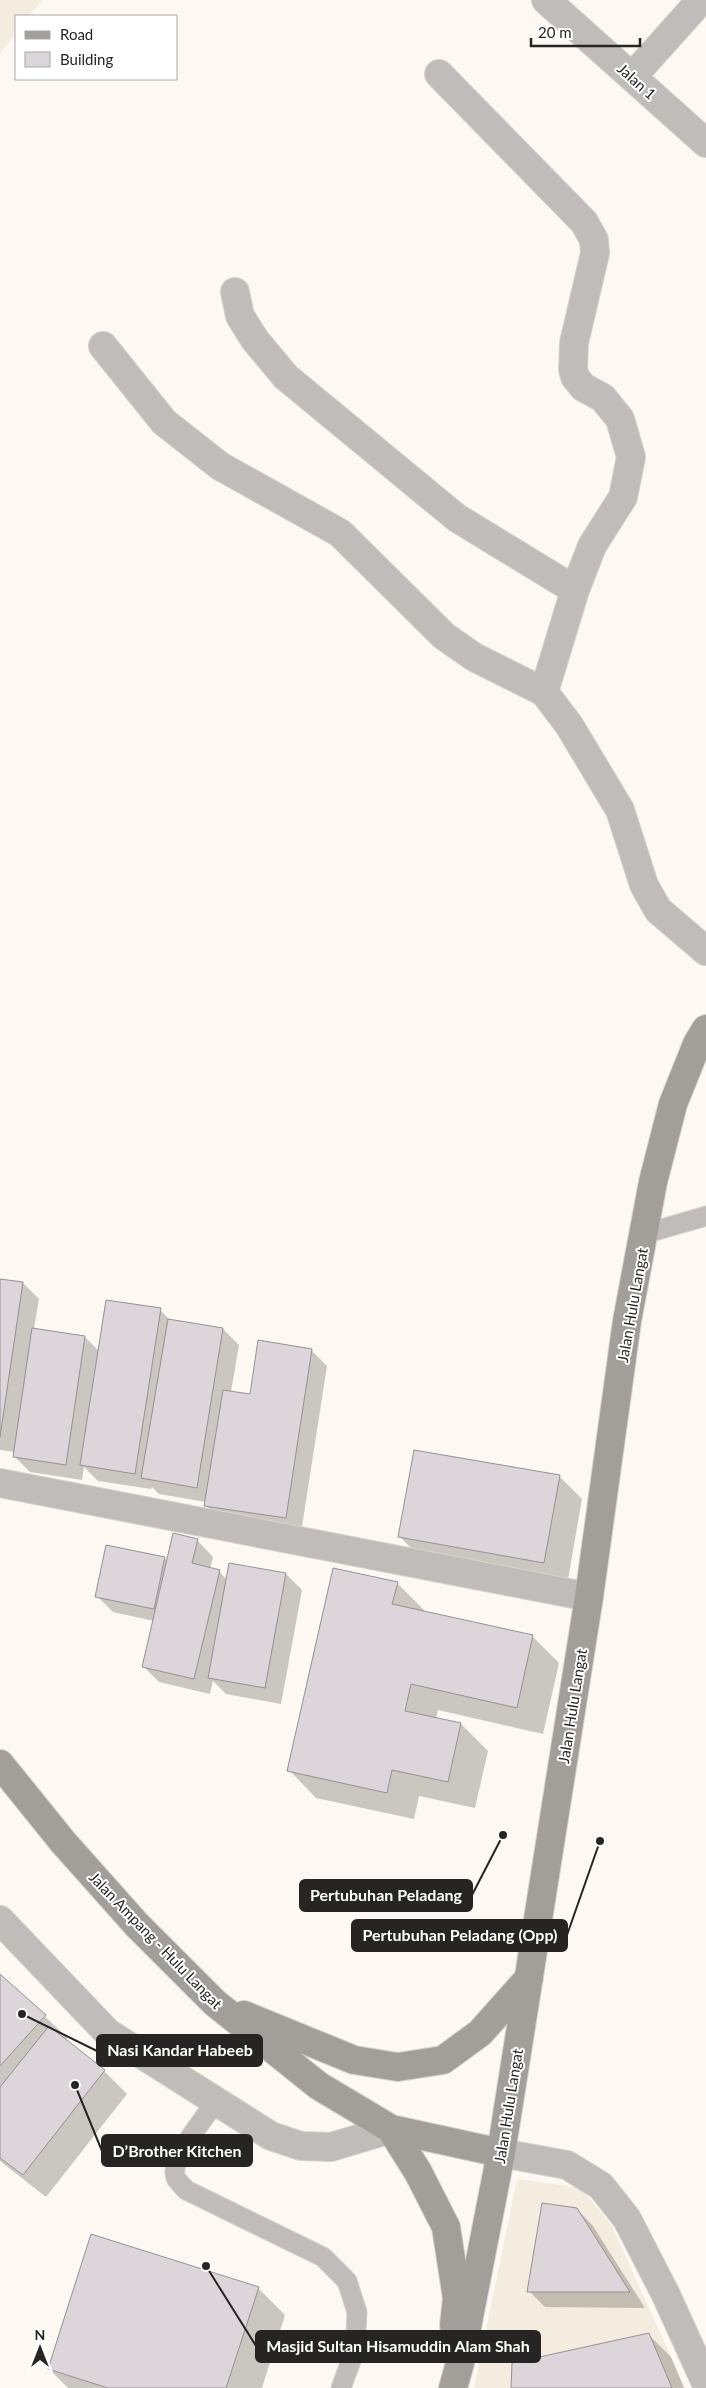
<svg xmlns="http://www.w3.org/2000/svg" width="706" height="2388" font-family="Lato,sans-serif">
	<rect width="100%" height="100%" fill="#fdf9f2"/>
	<path fill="#f4ecde" d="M 0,0 L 42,0 L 29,16 L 16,16 L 16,33 L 0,54 Z
		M 517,2179 L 581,2188 L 612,2226 L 685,2388 L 474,2388 Z"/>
	<path fill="#0003" d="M 0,1280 L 23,1283 L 39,1299 L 34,1329 L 85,1337 L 99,1351 L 160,1310 L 171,1321 L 223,1329 L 239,1345 L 231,1392 L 251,1396 L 311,1350 L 327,1366 L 301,1533 L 222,1521 L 206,1505 L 206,1502 L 159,1494 L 152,1487 L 151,1489 L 98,1481 L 84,1467 L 82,1480 L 30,1472 L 14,1456 L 15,1452 L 0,1450 Z
		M 560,1477 L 582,1499 L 567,1585 L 422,1559 L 400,1537 Z
		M 197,1540 L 213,1557 L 210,1569 L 219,1571 L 227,1580 L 286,1574 L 302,1590 L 281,1704 L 226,1694 L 213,1681 L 210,1694 L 159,1682 L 143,1666 L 154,1621 L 113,1612 L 97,1596 L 164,1558 L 168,1561 Z
		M 397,1583 L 424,1610 L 424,1613 L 532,1636 L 559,1663 L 543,1734 L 438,1710 L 436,1719 L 461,1724 L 488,1751 L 475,1808 L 419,1796 L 414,1819 L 316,1798 L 289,1770 Z
		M 0,1975 L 68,2038 L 65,2041 L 104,2071 L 127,2094 L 46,2197 L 0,2161 Z
		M 577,2209 L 593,2226 L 645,2308 L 545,2307 L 529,2291 Z
		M 258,2288 L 285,2315 L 262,2388 L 68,2388 L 49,2369 Z
		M 648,2334 L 671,2357 L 684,2388 L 512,2388 Z"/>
	<path fill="#dcd5da" stroke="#969094" d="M 0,1279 L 23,1282 L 0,1437 Z
		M 106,1300 L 161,1308 L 135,1474 L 80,1465 Z
		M 168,1319 L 223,1328 L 197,1488 L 141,1478 Z
		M 32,1328 L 85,1336 L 66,1465 L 13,1457 Z
		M 258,1340 L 312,1349 L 286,1518 L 204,1506 L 223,1390 L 250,1394 Z
		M 414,1450 L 560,1475 L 544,1563 L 398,1537 Z
		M 173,1533 L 198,1539 L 192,1563 L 220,1570 L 194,1679 L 142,1667 Z
		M 106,1545 L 165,1557 L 154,1609 L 95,1597 Z
		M 229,1563 L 286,1573 L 265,1688 L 208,1678 Z
		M 333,1568 L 398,1582 L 392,1604 L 533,1635 L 517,1708 L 411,1684 L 405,1711 L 461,1723 L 448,1782 L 392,1770 L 387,1793 L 287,1771 Z
		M 0,1974 L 46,2015 L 0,2066 Z
		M 49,2026 L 105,2070 L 23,2175 L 0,2158 L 0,2087 Z
		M 542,2203 L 577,2208 L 630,2292 L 527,2292 Z
		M 91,2234 L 259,2287 L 226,2388 L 108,2388 L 48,2369 Z
		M 649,2333 L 672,2388 L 511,2388 L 512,2363 Z"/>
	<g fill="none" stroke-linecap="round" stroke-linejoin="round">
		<defs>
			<path id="lane" d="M 644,1234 L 706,1216
				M 215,2102 C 205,2119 168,2159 176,2178 C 178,2182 183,2186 186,2190 L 323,2257 L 347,2281 L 357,2312 L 355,2350 L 341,2388"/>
			<path id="street" d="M 546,0 L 706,143
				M 439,74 L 584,222 L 594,240 L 595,253 L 574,343 L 573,369 L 575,377 L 583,387 L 603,398 L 620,419 L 631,457 L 623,497 L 592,546 L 575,590 L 544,692
				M 632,77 L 701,0
				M 235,292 L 240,316 L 255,340 L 286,377 L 457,518 L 575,590
				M 103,346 L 164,422 L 220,466 L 340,533 L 444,636 L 474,657 L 544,692 L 569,725 L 620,810 L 644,885 L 658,910 L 706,951
				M 0,1483 L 589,1597
				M 0,1920 L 108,2033 L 271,2136 L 301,2146 L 331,2147 L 391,2129
				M 501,2153 L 567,2165 L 601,2186 L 627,2219 L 666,2295 L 706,2383"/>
			<path id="secondary" d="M 0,1764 L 63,1842 L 137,1925 L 215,2003 L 319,2086 L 391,2129 L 501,2153
				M 244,2015 L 354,2060 L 398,2067 L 443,2060 L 480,2033 L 529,1978
				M 391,2129 L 418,2172 L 446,2227 L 457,2298 L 454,2325
				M 453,2388 L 460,2363 L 501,2153 L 589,1597 L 627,1321 L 653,1182 L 673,1104 L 697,1044 L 706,1029"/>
		</defs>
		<use href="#lane" stroke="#d6d3cd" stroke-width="21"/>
		<use href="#street" stroke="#d6d3cd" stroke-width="30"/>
		<use href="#secondary" stroke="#d6d3cd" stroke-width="30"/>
		<use href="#lane" stroke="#bfbcba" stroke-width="19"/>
		<use href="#street" stroke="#bfbcba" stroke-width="28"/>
		<use href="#secondary" stroke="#a29f9b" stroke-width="28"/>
	</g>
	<g text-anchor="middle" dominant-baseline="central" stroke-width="4" stroke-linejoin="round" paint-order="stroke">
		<g font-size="15" fill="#272523" stroke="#fff">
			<text transform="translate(637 81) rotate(42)">Jalan 1</text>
			<text transform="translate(632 1305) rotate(-80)">Jalan Hulu Langat</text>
			<text transform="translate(572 1706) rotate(-81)">Jalan Hulu Langat</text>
			<text transform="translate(156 1940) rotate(46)">Jalan Ampang - Hulu Langat</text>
			<text transform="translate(508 2106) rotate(-81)">Jalan Hulu Langat</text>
		</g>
	</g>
	<path fill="none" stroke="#272523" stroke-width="2" d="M503 1835L472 1895M600 1841L567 1935M22 2014L97 2051M75 2085L102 2151M206 2266L256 2346"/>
	<g fill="#272523" stroke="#fff" stroke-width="2">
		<circle cx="503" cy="1835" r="5"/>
		<circle cx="600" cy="1841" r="5"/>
		<circle cx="22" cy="2014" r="5"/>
		<circle cx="75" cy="2085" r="5"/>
		<circle cx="206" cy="2266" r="5"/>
	</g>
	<g fill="#272523" stroke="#272523" stroke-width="2">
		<rect x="300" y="1880" width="172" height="31" rx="5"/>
		<rect x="352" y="1920" width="215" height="31" rx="5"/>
		<rect x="97" y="2035" width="165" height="31" rx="5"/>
		<rect x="102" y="2135" width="150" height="31" rx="5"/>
		<rect x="256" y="2331" width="284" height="31" rx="5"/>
	</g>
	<g font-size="16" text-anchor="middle" font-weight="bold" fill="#fff">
		<text x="386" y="1901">Pertubuhan Peladang</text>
		<text x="460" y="1941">Pertubuhan Peladang (Opp)</text>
		<text x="180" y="2056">Nasi Kandar Habeeb</text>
		<text x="177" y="2157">D’Brother Kitchen</text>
		<text x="398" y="2352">Masjid Sultan Hisamuddin Alam Shah</text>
	</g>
	<rect x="15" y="15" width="162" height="65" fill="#ffffff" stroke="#a9a8a7"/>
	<rect x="25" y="31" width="25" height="8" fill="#a29f9b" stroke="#a9a8a7"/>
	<text x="60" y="40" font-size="15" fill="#272523">Road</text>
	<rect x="25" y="52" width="25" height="15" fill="#dcd5da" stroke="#a9a8a7"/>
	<text x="60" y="65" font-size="15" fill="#272523">Building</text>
	<g transform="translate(40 2348)" stroke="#ffffff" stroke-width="4" paint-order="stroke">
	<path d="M0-4L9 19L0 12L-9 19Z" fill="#272523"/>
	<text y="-8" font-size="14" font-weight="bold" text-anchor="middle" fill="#272523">N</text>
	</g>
	<path d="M531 38v8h109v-8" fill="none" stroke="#272523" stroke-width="2.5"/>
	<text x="538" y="38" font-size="15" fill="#272523" stroke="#ffffff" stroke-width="4" paint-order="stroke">20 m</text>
</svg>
